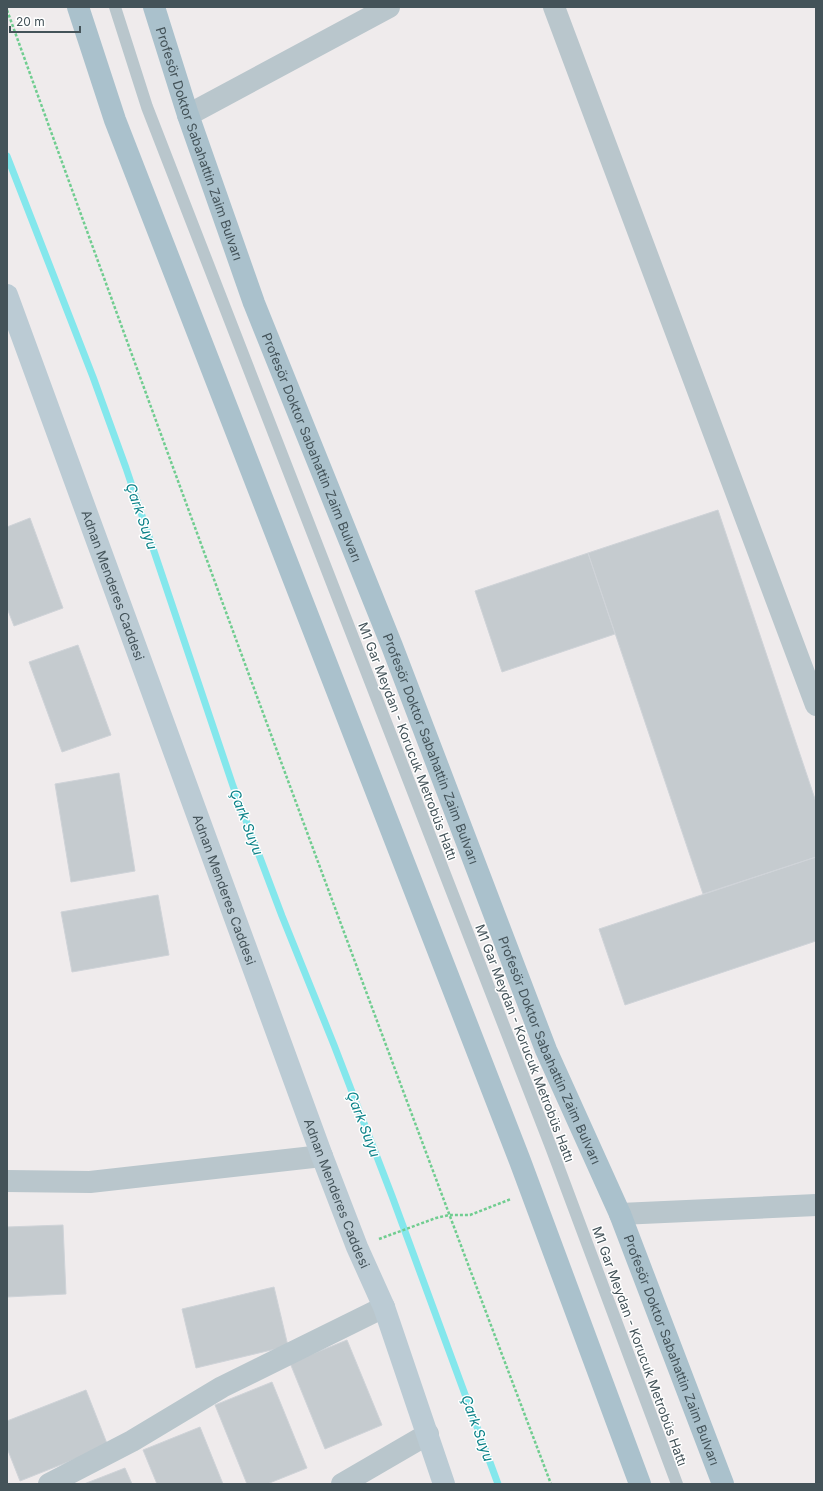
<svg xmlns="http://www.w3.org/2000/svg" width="823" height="1491" font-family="Inter,sans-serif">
	<rect width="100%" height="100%" fill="#efebec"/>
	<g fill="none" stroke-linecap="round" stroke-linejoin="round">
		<path stroke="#84e7ec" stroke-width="7" d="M 7,156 L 93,377 L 126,468 L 233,786 L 282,916 L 334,1045 L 392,1196 L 498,1484"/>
	</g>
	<path fill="#c5cbcf" stroke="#cfd3d8" d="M 718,510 L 816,802 L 816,857 L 703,894 L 588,553 Z
		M 30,518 L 63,608 L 14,626 L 7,608 L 7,527 Z
		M 588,553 L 615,634 L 502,672 L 475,591 Z
		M 78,645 L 111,735 L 62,752 L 29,662 Z
		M 119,773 L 135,871 L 71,882 L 55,784 Z
		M 816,857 L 816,941 L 625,1005 L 599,929 Z
		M 158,895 L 169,955 L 72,972 L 61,912 Z
		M 63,1225 L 66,1294 L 7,1297 L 7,1227 Z
		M 274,1287 L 288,1346 L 196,1368 L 182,1309 Z
		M 347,1340 L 382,1425 L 325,1449 L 290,1363 Z
		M 272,1382 L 307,1468 L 267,1484 L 247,1484 L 215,1405 Z
		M 86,1390 L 108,1446 L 20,1481 L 7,1448 L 7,1421 Z
		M 200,1427 L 223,1484 L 157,1484 L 143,1450 Z
		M 125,1468 L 132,1484 L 84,1484 Z"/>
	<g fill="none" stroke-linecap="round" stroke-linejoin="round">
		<path stroke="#70cd90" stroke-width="2.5" stroke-dasharray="3 2" stroke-linecap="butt" d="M 7,10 C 185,503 365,994 551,1484
			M 379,1239 L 436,1218 L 449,1215 L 470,1215 L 511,1199"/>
		<path stroke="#b9c6cc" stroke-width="12" d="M 115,7 L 147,107 L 551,1147 L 677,1484"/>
		<path stroke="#b9c6cc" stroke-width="22" d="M 554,7 L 816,705
			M 188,115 L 389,7
			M 7,1181 L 90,1182 L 322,1156
			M 620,1214 L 816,1205
			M 49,1484 L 132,1441 L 222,1387 L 384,1307
			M 342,1484 L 428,1434"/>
		<path stroke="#bbcbd4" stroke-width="22" id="s1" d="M 7,295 L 322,1156 L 357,1247 L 384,1307 L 444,1484"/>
		<g stroke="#aac1cc" stroke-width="22">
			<path d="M 78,7 L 115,120 L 520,1161 L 640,1484"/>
			<path id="s2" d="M 154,7 L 188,115 L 254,303 L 392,646 L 546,1050 L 620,1214 L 723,1484"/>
		</g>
	</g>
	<g text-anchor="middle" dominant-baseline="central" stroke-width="3" stroke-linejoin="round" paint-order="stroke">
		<g font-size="13" fill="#445359" stroke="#fff">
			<text stroke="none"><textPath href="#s2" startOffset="144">Profesör Doktor Sabahattin Zaim Bulvarı</textPath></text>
			<text stroke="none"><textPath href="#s2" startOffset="468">Profesör Doktor Sabahattin Zaim Bulvarı</textPath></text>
			<text stroke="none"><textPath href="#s1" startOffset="309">Adnan Menderes Caddesi</textPath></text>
			<text transform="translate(408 741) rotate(69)">M1 Gar Meydan - Korucuk Metrobüs Hattı</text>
			<text stroke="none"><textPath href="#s2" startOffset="792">Profesör Doktor Sabahattin Zaim Bulvarı</textPath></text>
			<text stroke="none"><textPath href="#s1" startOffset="633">Adnan Menderes Caddesi</textPath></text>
			<text transform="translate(525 1043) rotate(69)">M1 Gar Meydan - Korucuk Metrobüs Hattı</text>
			<text stroke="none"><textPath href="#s2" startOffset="1116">Profesör Doktor Sabahattin Zaim Bulvarı</textPath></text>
			<text stroke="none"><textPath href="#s1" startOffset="957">Adnan Menderes Caddesi</textPath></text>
			<text transform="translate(640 1346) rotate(70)">M1 Gar Meydan - Korucuk Metrobüs Hattı</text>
			<text stroke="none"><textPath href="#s2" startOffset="1440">Profesör Doktor Sabahattin Zaim Bulvarı</textPath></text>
		</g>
		<g font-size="14" font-style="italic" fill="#0b8288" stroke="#fff">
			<text transform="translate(142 516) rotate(71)">Çark Suyu</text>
			<text transform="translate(247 822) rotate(69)">Çark Suyu</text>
			<text transform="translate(364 1124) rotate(69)">Çark Suyu</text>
			<text transform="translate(478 1428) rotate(70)">Çark Suyu</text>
		</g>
	</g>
	<rect width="823" height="1491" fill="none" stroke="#445359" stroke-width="16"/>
	<path d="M10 26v6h70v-6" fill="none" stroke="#445359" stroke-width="2"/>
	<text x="16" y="26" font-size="12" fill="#445359" stroke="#ffffff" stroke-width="3" paint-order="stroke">20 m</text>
</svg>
